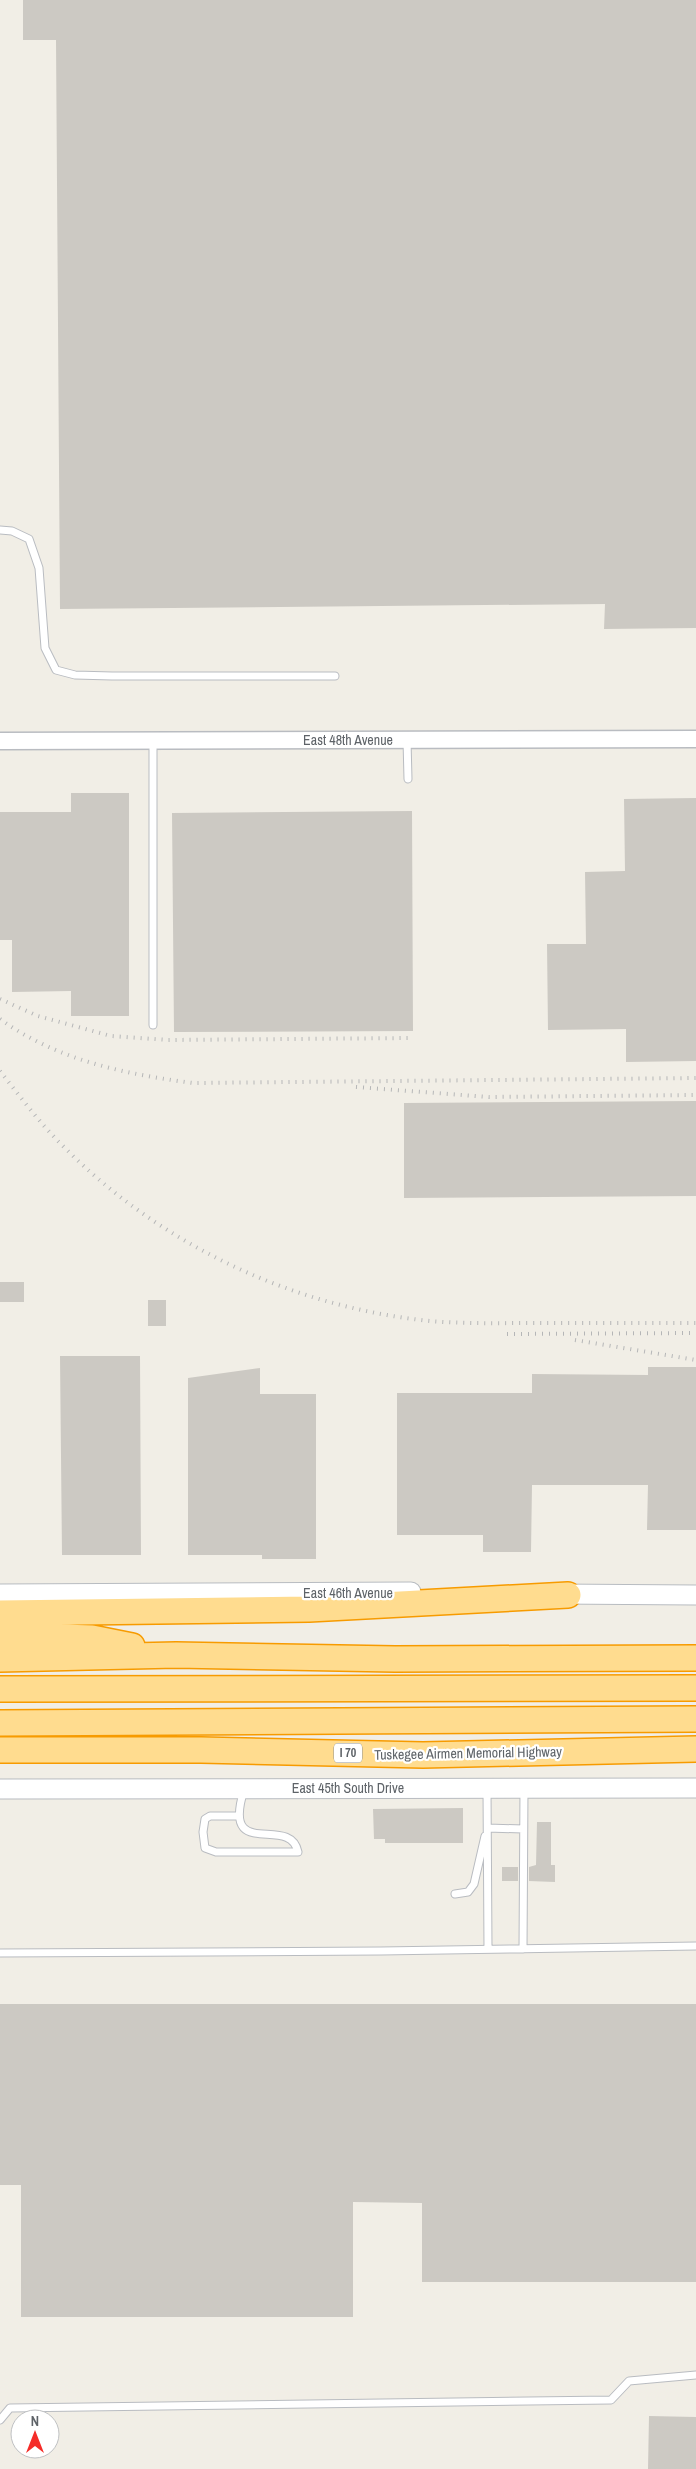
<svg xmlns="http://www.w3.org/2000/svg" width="696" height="2469" font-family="'Archivo Narrow',sans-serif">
	<rect width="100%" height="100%" fill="#f1eee6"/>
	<path fill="#ccc9c3" d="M 23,0 L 696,0 L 696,628 L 604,629 L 605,604 L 60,609 L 56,40 L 23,40 Z
		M 71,793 L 129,793 L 129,1016 L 71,1016 L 71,991 L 12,992 L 12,940 L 0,940 L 0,812 L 71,812 Z
		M 696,798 L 696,1061 L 626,1062 L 626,1029 L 548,1030 L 547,944 L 586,944 L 585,872 L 625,871 L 624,799 Z
		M 412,811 L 413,1031 L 174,1032 L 172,813 Z
		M 696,1101 L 696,1196 L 404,1198 L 404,1103 Z
		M 0,1282 L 24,1282 L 24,1302 L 0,1302 Z
		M 148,1300 L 166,1300 L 166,1326 L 148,1326 Z
		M 60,1356 L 140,1356 L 141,1555 L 62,1555 Z
		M 648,1367 L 696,1367 L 696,1530 L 647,1530 L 648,1485 L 532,1485 L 531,1552 L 483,1552 L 483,1535 L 397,1535 L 397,1393 L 532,1393 L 532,1374 L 648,1375 Z
		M 260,1368 L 260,1394 L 316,1394 L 316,1559 L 262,1559 L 262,1555 L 188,1555 L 188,1378 Z
		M 463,1808 L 463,1843 L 385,1843 L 385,1839 L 374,1839 L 373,1809 Z
		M 537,1822 L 551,1822 L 551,1865 L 555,1865 L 555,1882 L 529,1881 L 529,1867 L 536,1865 Z
		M 502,1867 L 518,1867 L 518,1881 L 502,1881 Z
		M 0,2004 L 696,2004 L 696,2282 L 422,2282 L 422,2203 L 353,2202 L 353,2317 L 21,2317 L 21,2185 L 0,2185 Z
		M 649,2416 L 696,2417 L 696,2469 L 648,2469 Z"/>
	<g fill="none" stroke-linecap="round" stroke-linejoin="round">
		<defs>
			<path id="service" d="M 0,530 L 12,531 L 29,539 L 39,568 L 45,648 L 56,670 L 75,675 L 112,676 L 335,676
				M 407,740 L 408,779
				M 153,741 L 153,1025
				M 487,1789 L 488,1949
				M 238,1816 L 210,1816 L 205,1819 L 203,1832 L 205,1848 L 216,1852 L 298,1852 C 290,1813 221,1863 244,1790
				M 488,1828 L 523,1829
				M 455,1894 L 468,1892 L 474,1884 L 485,1836
				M 523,1949 L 524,1789
				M 0,1953 L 381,1951 L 696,1946
				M 0,2420 L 10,2408 L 611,2400 L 629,2381 L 696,2375"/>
			<path id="tertiary" d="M 0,741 L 696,739"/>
			<path id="secondary" d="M 0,1594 L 411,1592
				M 556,1594 L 696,1595
				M 0,1789 L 696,1788"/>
			<path id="motorway" d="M 0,1613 L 309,1609 L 568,1595
				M 0,1635 L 92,1638 L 132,1646
				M 0,1659 L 176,1655 L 395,1659 L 696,1658
				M 0,1689 L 696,1688
				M 0,1723 L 696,1719
				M 0,1750 L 201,1750 L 423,1755 L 696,1749"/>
		</defs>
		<use href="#service" stroke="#b9bcc1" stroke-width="9"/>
		<use href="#tertiary" stroke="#b9bcc1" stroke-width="19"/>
		<use href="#secondary" stroke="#b8bcc1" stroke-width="21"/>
		<use href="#motorway" stroke="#f79b00" stroke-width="28"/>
		<use href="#service" stroke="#fff" stroke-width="7"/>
		<use href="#tertiary" stroke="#fff" stroke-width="16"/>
		<use href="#secondary" stroke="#fff" stroke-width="19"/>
		<use href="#motorway" stroke="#ffdc8f" stroke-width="25"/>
		<path stroke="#b5b6b7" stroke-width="4" stroke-dasharray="1 6" stroke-linecap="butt" d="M 0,999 L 38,1016 L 111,1036 L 168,1040 L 412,1038
			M 0,1019 C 57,1060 124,1074 193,1083 L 696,1078
			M 0,1071 C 19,1095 38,1121 60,1143 C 157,1243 291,1307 430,1321 C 465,1324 500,1323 536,1323 C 589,1323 643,1323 696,1323
			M 356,1087 L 489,1097 L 696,1095
			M 507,1334 L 696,1333
			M 575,1340 L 696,1360"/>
	</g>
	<g text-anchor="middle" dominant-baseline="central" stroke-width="4.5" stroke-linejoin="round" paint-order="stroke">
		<rect fill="#fff" stroke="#8e9295" stroke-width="1" x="334" y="1743.5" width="28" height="19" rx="4"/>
		<g font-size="12" font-weight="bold" fill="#5e6368">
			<text x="348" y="1753">I 70</text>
		</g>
		<g font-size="14" fill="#5e6368" stroke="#fff">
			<text x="348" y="740">East 48th Avenue</text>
			<text x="348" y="1593">East 46th Avenue</text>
			<text transform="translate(468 1753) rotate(-1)">Tuskegee Airmen Memorial Highway</text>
			<text x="348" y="1788">East 45th South Drive</text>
		</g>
	</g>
	<g transform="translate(35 2434)"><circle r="24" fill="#ffffff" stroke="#bfc1c3"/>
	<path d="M0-4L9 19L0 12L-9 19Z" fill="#f52c28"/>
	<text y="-8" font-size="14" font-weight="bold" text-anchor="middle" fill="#5e6368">N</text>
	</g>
</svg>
